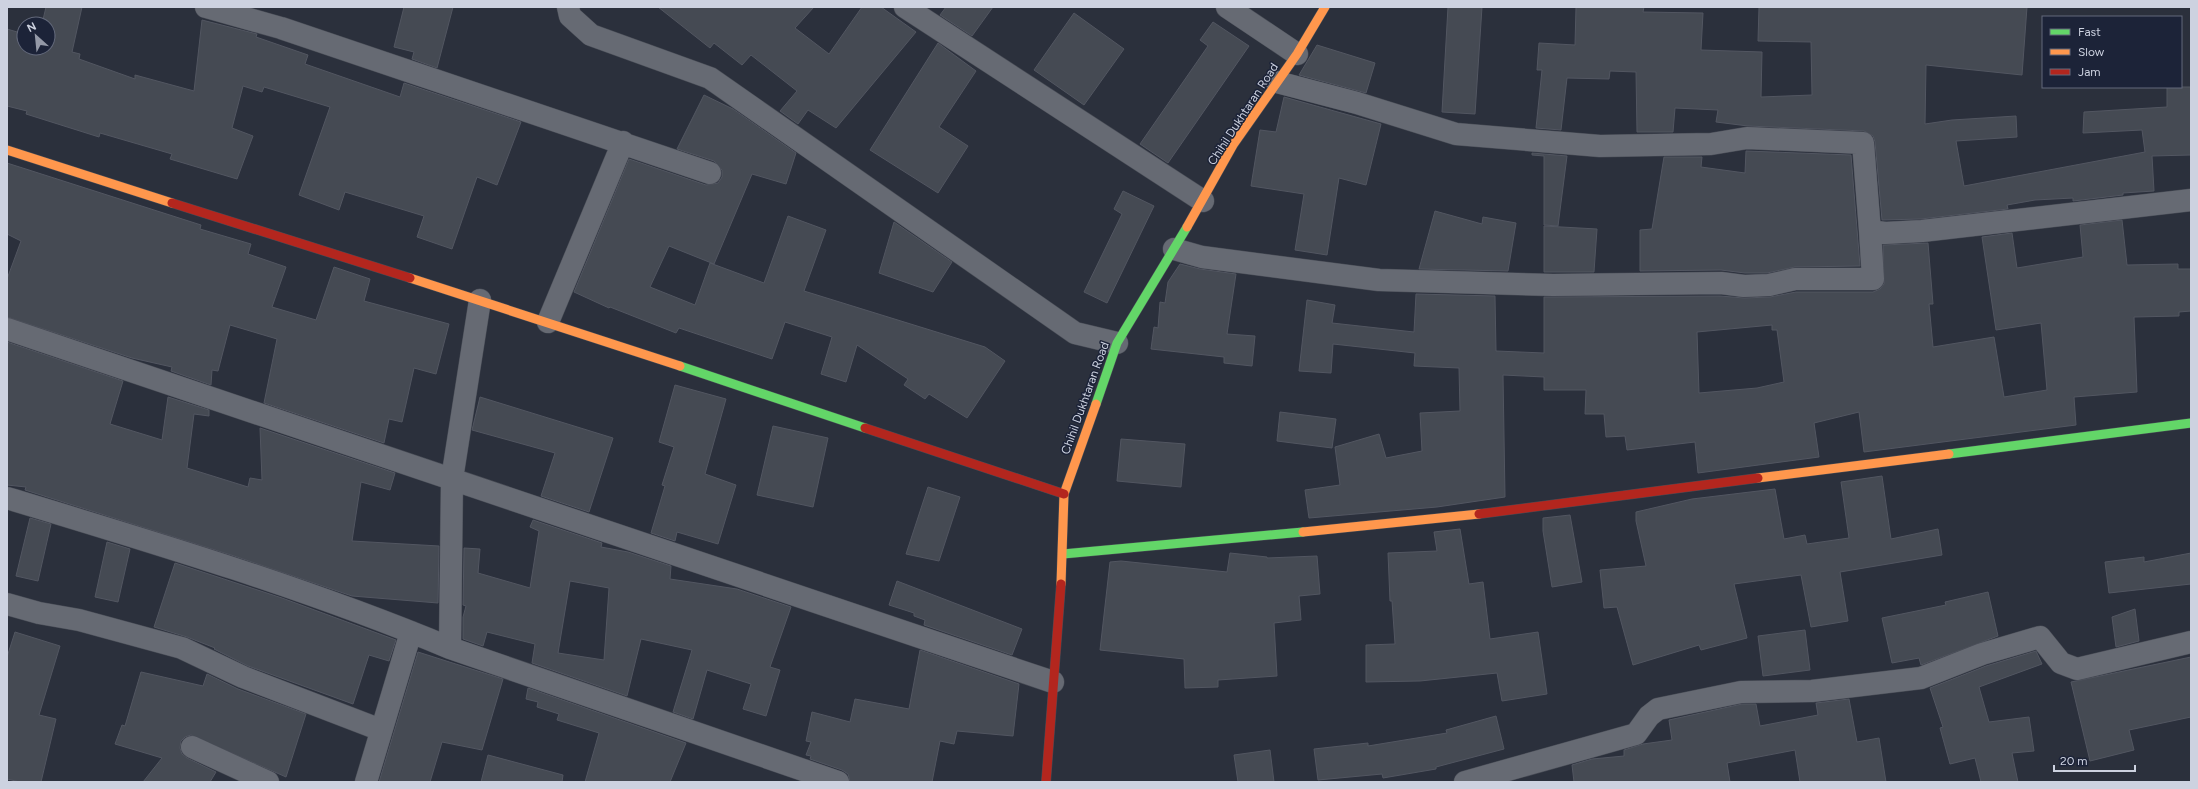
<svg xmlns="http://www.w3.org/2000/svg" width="2198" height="789" font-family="Figtree,sans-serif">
	<rect width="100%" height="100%" fill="#2b303c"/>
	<path fill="#454a53" stroke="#525661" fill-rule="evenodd" d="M 46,7 L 82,7 L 72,52 L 80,54 L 79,59 L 135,79 L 135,75 L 194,91 L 202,20 L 257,34 L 256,37 L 308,55 L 305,64 L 400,97 L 404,83 L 521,122 L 497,185 L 477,177 L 452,249 L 417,237 L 424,216 L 345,192 L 339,210 L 299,195 L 330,107 L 264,87 L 262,92 L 243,86 L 232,128 L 253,136 L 237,179 L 170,159 L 172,154 L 100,133 L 99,137 L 26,114 L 27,111 L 7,106 L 7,29 L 24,34 L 24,48 L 48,48 L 48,24 L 42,24 Z
		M 404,7 L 453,7 L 437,68 L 412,59 L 414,52 L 394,47 Z
		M 658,7 L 814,7 L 795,28 L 829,54 L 862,7 L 881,7 L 916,32 L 836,128 L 808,110 L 798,124 L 780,111 L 797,91 L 751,55 L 742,65 L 714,43 L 710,48 Z
		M 946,7 L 993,7 L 972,36 L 940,15 Z
		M 1448,7 L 1482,7 L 1475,114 L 1442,112 Z
		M 1576,7 L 1644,7 L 1643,12 L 1703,13 L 1701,50 L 1762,52 L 1761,97 L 1812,95 L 1811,42 L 1758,41 L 1759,7 L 2027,7 L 2022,75 L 1926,65 L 1925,124 L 1952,120 L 2016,116 L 2017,137 L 1956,141 L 1964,186 L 2145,152 L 2142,130 L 2083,133 L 2084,112 L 2167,107 L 2167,87 L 2191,87 L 2191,155 L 2152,156 L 2154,191 L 2123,193 L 2123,195 L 2073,201 L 2073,198 L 2035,200 L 2007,205 L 2008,209 L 1921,219 L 1882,220 L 1875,142 L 1873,136 L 1864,131 L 1748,126 L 1716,122 L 1718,110 L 1675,108 L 1673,132 L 1637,132 L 1636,72 L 1610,71 L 1609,79 L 1567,78 L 1561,130 L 1536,128 L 1542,70 L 1537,70 L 1539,43 L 1575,45 Z
		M 1074,13 L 1124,49 L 1084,105 L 1034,70 Z
		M 1213,22 L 1249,46 L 1168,163 L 1140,144 L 1208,46 L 1200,40 Z
		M 938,43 L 976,71 L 939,127 L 968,146 L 938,193 L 870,150 Z
		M 1317,45 L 1375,63 L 1366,93 L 1299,75 Z
		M 704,95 L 733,109 L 796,153 L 786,184 L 752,174 L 714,264 L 669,246 L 650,287 L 695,305 L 710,263 L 764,283 L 788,216 L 826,230 L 804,291 L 985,347 L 1005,361 L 967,418 L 929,394 L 925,399 L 904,385 L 908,379 L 857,345 L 846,382 L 821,374 L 832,337 L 785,322 L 772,359 L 679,328 L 676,333 L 610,307 L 609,308 L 574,292 L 629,159 L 706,185 L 718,183 L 722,177 L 722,170 L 714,161 L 677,149 Z
		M 1284,97 L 1381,124 L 1366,185 L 1339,178 L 1327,255 L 1295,250 L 1304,194 L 1251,186 L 1260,130 L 1276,132 Z
		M 1746,151 L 1851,155 L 1860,266 L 1795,267 L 1767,273 L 1745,273 L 1721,270 L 1640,271 L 1640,230 L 1652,229 L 1664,157 L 1702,157 L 1701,167 L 1745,173 Z
		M 1532,153 L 1567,156 L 1558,226 L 1544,225 L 1544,156 L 1532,155 Z
		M 7,163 L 201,225 L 200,229 L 251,244 L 248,254 L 286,267 L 272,307 L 316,320 L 334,267 L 370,279 L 364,301 L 449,324 L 436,374 L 414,368 L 402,422 L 389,419 L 384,443 L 264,403 L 277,339 L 230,325 L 218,371 L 212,370 L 211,385 L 171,371 L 172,367 L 132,358 L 7,317 L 7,279 L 21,241 L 7,234 Z
		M 1123,191 L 1154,206 L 1107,303 L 1084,292 L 1122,214 L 1114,209 Z
		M 1435,211 L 1482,224 L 1483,217 L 1516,223 L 1508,271 L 1419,269 Z
		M 2122,220 L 2127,265 L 2178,264 L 2178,269 L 2191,269 L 2191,311 L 2179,312 L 2179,316 L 2134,317 L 2137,392 L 2074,397 L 2076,425 L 1864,452 L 1859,412 L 1814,423 L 1819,457 L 1698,473 L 1695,442 L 1627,450 L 1625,436 L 1606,437 L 1604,414 L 1585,414 L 1586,390 L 1544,390 L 1544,377 L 1503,375 L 1505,497 L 1437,507 L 1309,518 L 1305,490 L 1340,485 L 1335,447 L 1379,434 L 1386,458 L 1422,451 L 1420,413 L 1460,411 L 1459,368 L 1414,366 L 1415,353 L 1333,344 L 1331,373 L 1299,371 L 1307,300 L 1335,305 L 1332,323 L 1414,332 L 1416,294 L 1495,296 L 1496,351 L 1544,353 L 1544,297 L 1720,296 L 1744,298 L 1770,297 L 1796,292 L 1873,292 L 1880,289 L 1884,284 L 1883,245 L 1928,243 L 1933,304 L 1929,304 L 1933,347 L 1994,337 L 2004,397 L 2047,390 L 2041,323 L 1996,330 L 1982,237 L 2012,233 L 2017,268 L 2083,257 L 2080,225 ZM 1772,325 L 1772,330 L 1777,330 L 1784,382 L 1757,388 L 1699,393 L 1697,332 Z
		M 894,222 L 952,262 L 933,292 L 879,273 Z
		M 1544,226 L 1597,229 L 1594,272 L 1544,272 Z
		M 1180,264 L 1200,269 L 1236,274 L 1227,334 L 1255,336 L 1252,366 L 1224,363 L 1224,357 L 1151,349 L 1154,327 L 1158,328 L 1160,302 L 1165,303 L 1168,282 Z
		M 7,342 L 123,381 L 110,424 L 162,440 L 168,397 L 209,410 L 209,416 L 194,414 L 187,468 L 248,487 L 250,478 L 262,480 L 260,428 L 395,473 L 390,490 L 361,482 L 352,541 L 439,546 L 438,603 L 352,596 L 234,556 L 25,490 L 26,487 L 7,485 Z
		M 675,385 L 726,399 L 705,474 L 736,485 L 718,544 L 677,532 L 675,541 L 651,533 L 665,486 L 662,485 L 674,447 L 659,442 Z
		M 480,397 L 613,438 L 589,512 L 541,496 L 555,453 L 472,430 Z
		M 1280,412 L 1336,419 L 1332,448 L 1277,441 Z
		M 773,426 L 828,438 L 813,507 L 757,495 Z
		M 1121,439 L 1185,444 L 1181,487 L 1117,481 Z
		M 1882,476 L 1891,539 L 1938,529 L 1942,555 L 1840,572 L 1848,621 L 1811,627 L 1801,575 L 1734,584 L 1747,638 L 1701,650 L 1699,645 L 1633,665 L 1617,607 L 1604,608 L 1600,570 L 1646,566 L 1636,521 L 1636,512 L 1692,499 L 1775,489 L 1784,539 L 1805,535 L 1807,544 L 1849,538 L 1841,482 Z
		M 928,487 L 960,497 L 939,561 L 906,554 Z
		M 1570,515 L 1582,582 L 1552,587 L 1543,531 L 1543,518 Z
		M 30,518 L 51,524 L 38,581 L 16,576 Z
		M 533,520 L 602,543 L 601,547 L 628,552 L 671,566 L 670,579 L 737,589 L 791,607 L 770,667 L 780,670 L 766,716 L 743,709 L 751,684 L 707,670 L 693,719 L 673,712 L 692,650 L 641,639 L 627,696 L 532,663 L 535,644 L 487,632 L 483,646 L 463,639 L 463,617 L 466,606 L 463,605 L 464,548 L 480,549 L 478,573 L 530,588 L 539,531 L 530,527 ZM 570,581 L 609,588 L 604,660 L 558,653 Z
		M 1460,529 L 1469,584 L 1483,582 L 1490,639 L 1538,632 L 1547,694 L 1502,701 L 1497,673 L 1420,681 L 1366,682 L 1366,645 L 1395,644 L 1392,601 L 1390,601 L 1388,553 L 1437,551 L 1434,532 Z
		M 107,542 L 130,549 L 118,602 L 95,597 Z
		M 1230,553 L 1267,557 L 1267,558 L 1317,556 L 1320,594 L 1299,596 L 1301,620 L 1274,623 L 1277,676 L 1218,680 L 1218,687 L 1185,688 L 1184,659 L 1100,650 L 1110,562 L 1121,561 L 1227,572 Z
		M 2191,553 L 2191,584 L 2109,593 L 2105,562 L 2144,557 L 2144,562 Z
		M 175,563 L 282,598 L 396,640 L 389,661 L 369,655 L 353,704 L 248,666 L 214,649 L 215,648 L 187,637 L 154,627 Z
		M 897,581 L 1022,629 L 1012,655 L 924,625 L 925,620 L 914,616 L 914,613 L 889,605 Z
		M 1988,592 L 1998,636 L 1921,665 L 1919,658 L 1892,663 L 1882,618 L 1946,605 L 1945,602 Z
		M 2135,609 L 2139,641 L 2116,647 L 2112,617 Z
		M 1805,630 L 1810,670 L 1763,676 L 1758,636 Z
		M 15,632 L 60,646 L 39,715 L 56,719 L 41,782 L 20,782 L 7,779 L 7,657 Z
		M 920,650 L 1019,684 L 1013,736 L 957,731 L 954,744 L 940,741 L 932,782 L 850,782 L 848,774 L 842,770 L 810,759 L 811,756 L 806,755 L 811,742 L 806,741 L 812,712 L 850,722 L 855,699 L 909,709 Z
		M 2036,651 L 2042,664 L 1979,687 L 1989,722 L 2029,717 L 2034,751 L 2012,753 L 2018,782 L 1981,782 L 1975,758 L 1950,764 L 1940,728 L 1943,727 L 1930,688 L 1986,666 Z
		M 418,652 L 503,679 L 482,750 L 442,742 L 430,782 L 379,782 Z
		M 2191,657 L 2191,717 L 2129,730 L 2134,750 L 2090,761 L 2071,682 Z
		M 141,672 L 203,686 L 207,674 L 238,689 L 306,714 L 286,777 L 191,735 L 185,737 L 181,741 L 180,748 L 182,754 L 187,758 L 216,772 L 210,782 L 143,782 L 162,758 L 115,744 L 122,725 L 125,726 Z
		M 528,688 L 686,743 L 670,782 L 585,782 L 599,733 L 557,720 L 559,714 L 537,707 L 538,702 L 526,699 Z
		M 1849,699 L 1857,742 L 1879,738 L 1886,782 L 1800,782 L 1795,750 L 1727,763 L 1730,782 L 1574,782 L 1572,765 L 1592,759 L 1624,756 L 1624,750 L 1643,744 L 1672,740 L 1669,720 L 1742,704 L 1756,704 L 1760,726 L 1818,715 L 1816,703 Z
		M 1496,716 L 1504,749 L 1436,767 L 1436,769 L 1383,778 L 1382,774 L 1318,780 L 1314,749 L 1368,743 L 1368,746 L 1447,733 L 1446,730 Z
		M 1270,750 L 1274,782 L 1238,782 L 1234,755 Z
		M 488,755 L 563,775 L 562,782 L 481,782 Z"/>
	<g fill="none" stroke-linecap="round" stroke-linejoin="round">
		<defs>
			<path id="street" d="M 206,7 L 281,28 L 710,173
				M 568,7 L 570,16 L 591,35 L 710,78 L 1075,333 L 1117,343
				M 905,7 L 1203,201
				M 1227,7 L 1297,54
				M 1277,82 L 1357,103 L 1456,134 L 1600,146 L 1711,144 L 1747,138 L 1863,143 L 1870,231
				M 1174,249 L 1202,257 L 1379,280 L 1553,285 L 1721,283 L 1744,286 L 1769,285 L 1795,279 L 1873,279 L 1870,231 L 1885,233 L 1922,231 L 2191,200
				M 548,322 L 623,142
				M 7,329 L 1053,682
				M 7,498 C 156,543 306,588 450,648 L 838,782
				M 7,604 L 39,613 L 79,620 L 182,648 L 243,677 L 381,730
				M 450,648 L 452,479 L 480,300
				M 192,747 L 268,782
				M 366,782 L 411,632
				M 1465,782 L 1636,734 L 1649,716 L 1658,709 L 1741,692 L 1812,691 L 1921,678 L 1982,654 L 2040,637 L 2061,663 L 2077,669 L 2191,642"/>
			<path id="fast" d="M 680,366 L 865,428
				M 1096,404 L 1117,343 L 1187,227
				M 1949,454 L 2191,423
				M 1063,554 L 1303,532"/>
			<path id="slow" d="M 7,150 L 172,203
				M 1187,227 L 1233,145 L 1297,54 L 1325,7
				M 410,278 L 680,366
				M 1758,478 L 1949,454
				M 1303,532 L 1479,514
				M 1061,584 L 1064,494 L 1096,404"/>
			<path id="jam" d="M 172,203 L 410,278
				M 865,428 L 1064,494
				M 1479,514 L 1758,478
				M 1046,782 L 1061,584"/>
		</defs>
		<use href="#street" stroke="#474b55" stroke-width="23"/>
		<use href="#fast" stroke="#474b55" stroke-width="10"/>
		<use href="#slow" stroke="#474b55" stroke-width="10"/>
		<use href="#jam" stroke="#474b55" stroke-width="10"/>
		<use href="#street" stroke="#666a73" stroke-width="22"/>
		<use href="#fast" stroke="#63d668" stroke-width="9"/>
		<use href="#slow" stroke="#ff974d" stroke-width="9"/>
		<use href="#jam" stroke="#b3261e" stroke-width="9"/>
	</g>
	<g text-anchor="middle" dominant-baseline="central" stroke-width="3" stroke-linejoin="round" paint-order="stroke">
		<g font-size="12" fill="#cdd2e0" stroke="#1c2338">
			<text transform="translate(1243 114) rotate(-57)">Chihil Dukhtaran Road</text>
			<text transform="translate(1085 398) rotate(-70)">Chihil Dukhtaran Road</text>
		</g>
	</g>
	<rect width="2198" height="789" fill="none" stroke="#cdd2e0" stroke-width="16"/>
	<rect x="2042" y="16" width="140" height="72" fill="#1c2338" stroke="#63697b"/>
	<rect x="2050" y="29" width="20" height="6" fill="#63d668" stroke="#63697b"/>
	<text x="2078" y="36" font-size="12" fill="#cdd2e0">Fast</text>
	<rect x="2050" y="49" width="20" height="6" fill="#ff974d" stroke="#63697b"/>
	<text x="2078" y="56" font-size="12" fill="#cdd2e0">Slow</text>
	<rect x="2050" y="69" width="20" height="6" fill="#b3261e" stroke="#63697b"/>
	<text x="2078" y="76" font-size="12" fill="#cdd2e0">Jam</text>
	<g transform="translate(36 36) rotate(333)"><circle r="19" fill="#1c2338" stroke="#63697b"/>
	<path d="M0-3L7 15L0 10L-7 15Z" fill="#9499a7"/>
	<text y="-6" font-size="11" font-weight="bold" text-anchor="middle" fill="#cdd2e0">N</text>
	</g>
	<path d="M2054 765v6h81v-6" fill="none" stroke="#cdd2e0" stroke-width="2"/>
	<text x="2060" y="765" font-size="12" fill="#cdd2e0" stroke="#1c2338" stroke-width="3" paint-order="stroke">20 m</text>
</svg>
